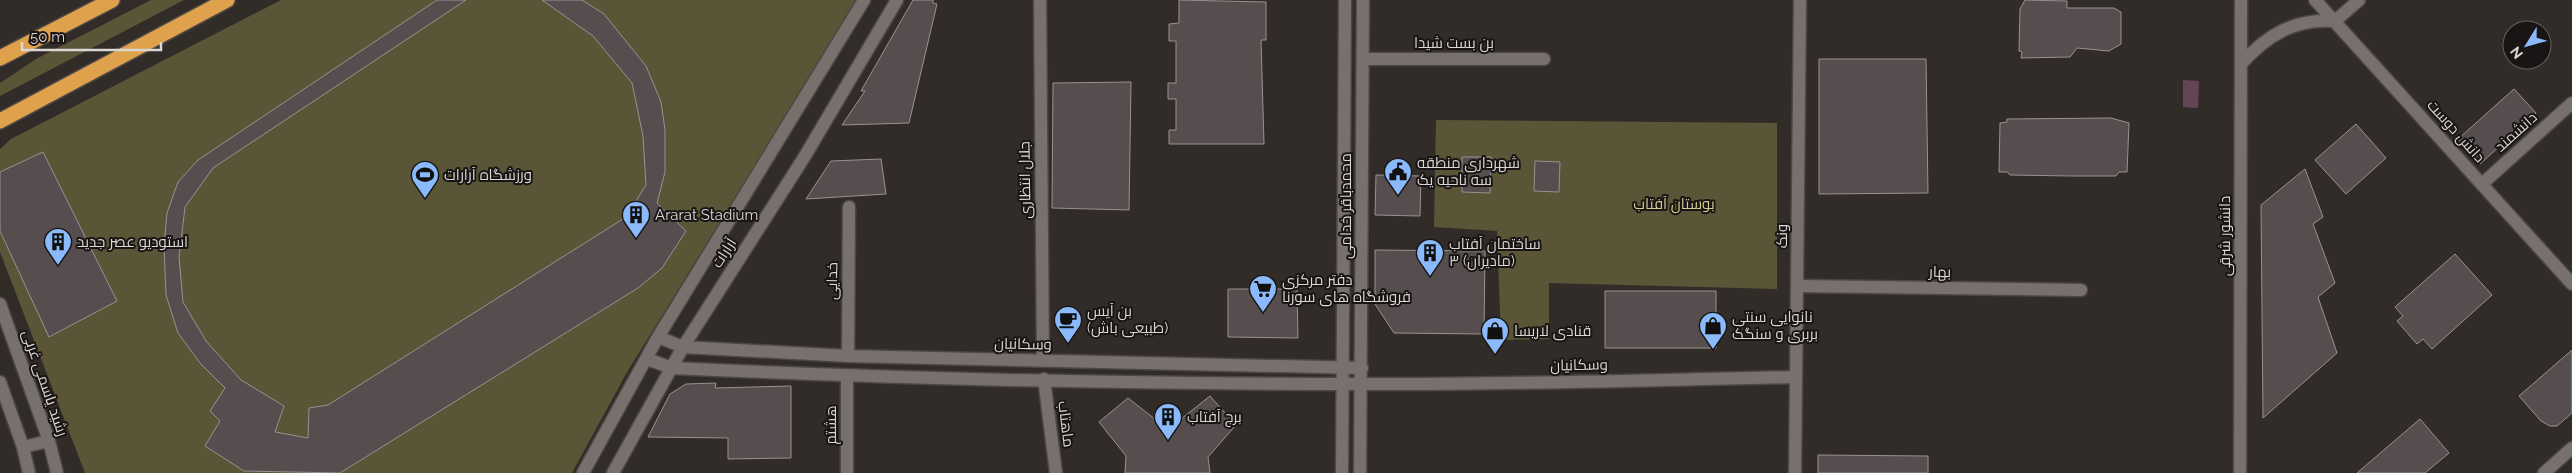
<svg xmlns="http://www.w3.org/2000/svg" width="2572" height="473" font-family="Raleway,Cairo,sans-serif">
	<rect width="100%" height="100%" fill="#322c29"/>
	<path fill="#595536" d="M 151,0 L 184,0 L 0,96 L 0,83 L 36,59 Z
		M 281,0 L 857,0 L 626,374 L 572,473 L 85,473 L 0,252 L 0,149 L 11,139 Z
		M 1436,120 L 1777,123 L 1777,289 L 1549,283 L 1549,339 L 1501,340 L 1497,231 L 1434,227 Z"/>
	<path fill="#644556" d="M 2183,80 L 2199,81 L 2198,108 L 2183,107 Z"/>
	<path fill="#554d4e" stroke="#9a9192" d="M 437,0 L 466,0 L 213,168 L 185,207 L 179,257 L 183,302 L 206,341 L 241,380 L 284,406 L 275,432 L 308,438 L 309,408 L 328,405 L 626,217 L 646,185 L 643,136 L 632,83 L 593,36 L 542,0 L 582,0 L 604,14 L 646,66 L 661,102 L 665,130 L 665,172 L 657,203 L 686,231 L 662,268 L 638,288 L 340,473 L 244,471 L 205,446 L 220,421 L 210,411 L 225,388 L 200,363 L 178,333 L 166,295 L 164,247 L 167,213 L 178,182 L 198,160 Z
		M 913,0 L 933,0 L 933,3 L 937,4 L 909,123 L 842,125 L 865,91 L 861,91 Z
		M 1179,0 L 1266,2 L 1266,40 L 1261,40 L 1264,144 L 1169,144 L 1169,130 L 1176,130 L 1176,99 L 1168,99 L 1168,83 L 1176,83 L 1176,41 L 1169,41 L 1169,24 L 1179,23 Z
		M 2025,0 L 2067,1 L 2067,8 L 2114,8 L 2121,12 L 2121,44 L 2109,51 L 2077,48 L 2070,57 L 2021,58 L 2022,52 L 2019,51 L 2020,9 Z
		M 1819,59 L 1926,59 L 1928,193 L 1819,194 Z
		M 1131,82 L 1129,210 L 1052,208 L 1053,83 Z
		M 2514,89 L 2536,113 L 2480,164 L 2458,139 Z
		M 2111,118 L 2129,123 L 2127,172 L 2119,172 L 2116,176 L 2072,176 L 2010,175 L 2007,172 L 1999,172 L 2000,123 L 2007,122 L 2007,119 Z
		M 2356,124 L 2386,158 L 2346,194 L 2315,160 Z
		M 43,152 L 117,301 L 49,337 L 0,231 L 0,172 Z
		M 1462,157 L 1491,157 L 1490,193 L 1462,192 Z
		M 881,159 L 886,194 L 806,199 L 831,161 Z
		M 1535,161 L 1560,162 L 1559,192 L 1534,191 Z
		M 2305,169 L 2323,217 L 2313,224 L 2335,283 L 2318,297 L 2337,353 L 2263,418 L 2261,205 Z
		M 1376,175 L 1421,176 L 1420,216 L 1375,215 Z
		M 1375,250 L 1485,251 L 1484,334 L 1394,333 L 1375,304 Z
		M 2455,254 L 2492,295 L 2432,349 L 2423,339 L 2417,344 L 2397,321 L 2403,316 L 2395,307 Z
		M 1228,289 L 1297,289 L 1298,338 L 1228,337 Z
		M 1605,291 L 1716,291 L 1716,348 L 1605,348 Z
		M 2572,350 L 2572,413 L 2557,426 L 2550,426 L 2541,421 L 2519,396 Z
		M 716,383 L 715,388 L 791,386 L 791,458 L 728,459 L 728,438 L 648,437 L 670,394 L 686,384 Z
		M 1210,396 L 1236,425 L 1208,457 L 1210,473 L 1125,473 L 1126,456 L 1099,422 L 1128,398 L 1160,423 L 1176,423 Z
		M 2420,419 L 2449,453 L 2425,473 L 2357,473 Z
		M 1818,455 L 1928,456 L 1928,473 L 1818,473 Z"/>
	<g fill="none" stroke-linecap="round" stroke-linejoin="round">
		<defs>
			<path id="street" d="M 2315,0 L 2572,284
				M 1363,59 L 1544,59
				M 2241,64 C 2267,35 2295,18 2335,21 L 2359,0
				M 2482,184 L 2572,103
				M 1798,286 L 2081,290
				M 848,356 L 849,207
				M 847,473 L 847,376"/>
			<path id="secondary" d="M 1040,0 L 1043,360
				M 0,304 L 49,441 L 57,473
				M 658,337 L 683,347 L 848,356 L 1362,368
				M 647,359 L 672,368 C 901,379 1131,384 1361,384 C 1506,385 1651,380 1796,377
				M 1044,379 L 1056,473
				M 0,382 L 23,447 L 29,473
				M 23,447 L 49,441
				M 583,473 L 658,337 L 864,0
				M 613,473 L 683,347 L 805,156 L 897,0
				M 1342,473 L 1345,0
				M 1360,473 L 1363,0
				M 1795,473 L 1800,0
				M 2240,473 L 2241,0
				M 2544,473 L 2572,448"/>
			<path id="highway" d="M 0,58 L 112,0
				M 0,121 L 227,0"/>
		</defs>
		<use href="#street" stroke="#4c4745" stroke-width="15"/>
		<use href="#secondary" stroke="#4c4745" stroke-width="15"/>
		<use href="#highway" stroke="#4c4745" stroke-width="18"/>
		<use href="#street" stroke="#78706d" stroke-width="12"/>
		<use href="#secondary" stroke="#78706d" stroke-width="12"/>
		<use href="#highway" stroke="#dfa14c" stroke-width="15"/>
	</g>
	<defs>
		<symbol id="civic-pin" viewBox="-11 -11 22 30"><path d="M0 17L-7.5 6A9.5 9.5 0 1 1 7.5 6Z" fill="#8bbafc" stroke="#181514"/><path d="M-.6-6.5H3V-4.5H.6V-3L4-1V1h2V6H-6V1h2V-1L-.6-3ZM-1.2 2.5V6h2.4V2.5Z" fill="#111"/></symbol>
		<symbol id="stadium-pin" viewBox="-11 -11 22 30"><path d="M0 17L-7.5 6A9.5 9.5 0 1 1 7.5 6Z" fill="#8bbafc" stroke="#181514"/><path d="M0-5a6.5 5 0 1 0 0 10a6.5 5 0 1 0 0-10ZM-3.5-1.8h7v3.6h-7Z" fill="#111"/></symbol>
		<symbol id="building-pin" viewBox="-11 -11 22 30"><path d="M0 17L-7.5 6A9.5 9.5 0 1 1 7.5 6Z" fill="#8bbafc" stroke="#181514"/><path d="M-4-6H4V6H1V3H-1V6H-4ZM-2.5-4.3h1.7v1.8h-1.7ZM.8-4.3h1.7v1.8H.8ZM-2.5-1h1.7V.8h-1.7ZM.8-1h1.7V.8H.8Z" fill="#111"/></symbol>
		<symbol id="supermarket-pin" viewBox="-11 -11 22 30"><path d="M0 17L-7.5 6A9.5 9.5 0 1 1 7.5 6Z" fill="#8bbafc" stroke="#181514"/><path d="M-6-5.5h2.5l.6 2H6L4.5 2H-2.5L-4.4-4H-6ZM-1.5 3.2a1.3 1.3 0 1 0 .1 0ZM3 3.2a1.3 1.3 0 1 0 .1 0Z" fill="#111"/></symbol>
		<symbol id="cafe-pin" viewBox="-11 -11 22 30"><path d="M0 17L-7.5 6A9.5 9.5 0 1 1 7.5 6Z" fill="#8bbafc" stroke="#181514"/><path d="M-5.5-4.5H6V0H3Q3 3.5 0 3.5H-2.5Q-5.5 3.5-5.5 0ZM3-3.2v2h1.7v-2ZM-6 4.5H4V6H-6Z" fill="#111"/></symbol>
		<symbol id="shop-pin" viewBox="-11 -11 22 30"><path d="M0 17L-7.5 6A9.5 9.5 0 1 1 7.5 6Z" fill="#8bbafc" stroke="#181514"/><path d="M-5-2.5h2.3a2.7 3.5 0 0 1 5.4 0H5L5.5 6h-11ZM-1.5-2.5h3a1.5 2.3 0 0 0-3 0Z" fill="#111"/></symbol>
	</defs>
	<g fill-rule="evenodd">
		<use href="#civic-pin" x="1382" y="156" width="32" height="43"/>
		<use href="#stadium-pin" x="409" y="159" width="32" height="43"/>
		<use href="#building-pin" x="620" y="199" width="32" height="43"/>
		<use href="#building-pin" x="42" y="226" width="32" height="43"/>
		<use href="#building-pin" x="1414" y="237" width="32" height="43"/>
		<use href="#supermarket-pin" x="1247" y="273" width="32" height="43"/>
		<use href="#cafe-pin" x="1052" y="304" width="32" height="43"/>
		<use href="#shop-pin" x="1697" y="310" width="32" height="43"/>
		<use href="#shop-pin" x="1479" y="315" width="32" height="43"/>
		<use href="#building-pin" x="1152" y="401" width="32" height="43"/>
	</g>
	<g text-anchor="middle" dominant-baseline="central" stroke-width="4" stroke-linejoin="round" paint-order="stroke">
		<g font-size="15" fill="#dbd7d5" stroke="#181514">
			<text x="1454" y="43">بن بست شیدا</text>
			<text transform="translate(2456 131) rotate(48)">دانش دوست</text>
			<text transform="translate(2516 132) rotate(-42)">دانشمند</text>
			<text transform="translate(1025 180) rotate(-91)">جلال انتظاری</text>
			<text transform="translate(1346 206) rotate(-90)">محمدباقر خدامی</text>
			<text transform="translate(1782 236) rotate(-90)">ونک</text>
			<text transform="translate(2225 236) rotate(-90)">دانشور شرقی</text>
			<text transform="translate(724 253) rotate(-57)">آرارات</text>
			<text transform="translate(1940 272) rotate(1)">بهار</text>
			<text transform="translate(832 281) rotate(-89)">خدایی</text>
			<text transform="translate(1023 344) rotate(1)">وسکانیان</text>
			<text transform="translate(1579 365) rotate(-1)">وسکانیان</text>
			<text transform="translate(45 383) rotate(71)">رشید یاسمی غربی</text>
			<text transform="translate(1066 424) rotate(83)">ماهتاب</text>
			<text transform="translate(831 425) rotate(-90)">هشتم</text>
		</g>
		<g font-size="15" fill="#dbd7d5" stroke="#181514" text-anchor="start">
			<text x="1417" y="163">شهرداری منطقه<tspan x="1417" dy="17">سه ناحیه یک</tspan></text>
			<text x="444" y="175">ورزشگاه آرارات</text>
			<text x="655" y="215">Ararat Stadium</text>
			<text x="77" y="242">استودیو عصر جدید</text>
			<text x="1449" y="244">ساختمان آفتاب<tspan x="1449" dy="17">۳ (مادیران)</tspan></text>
			<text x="1282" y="280">دفتر مرکزی<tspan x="1282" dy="17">فروشگاه های سورنا</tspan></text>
			<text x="1087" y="311">بن آیس<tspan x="1087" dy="17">(طبیعی باش)</tspan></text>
			<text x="1732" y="317">نانوایی سنتی<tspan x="1732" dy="17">بربری و سنگک</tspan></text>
			<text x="1514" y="331">قنادی لاریسا</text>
			<text x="1187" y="417">برج آفتاب</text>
		</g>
		<g font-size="15" fill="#d4cd91" stroke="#181514">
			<text x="1674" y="204">بوستان آفتاب</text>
		</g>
	</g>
	<g transform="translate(2527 45) rotate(233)"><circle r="24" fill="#181514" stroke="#666361"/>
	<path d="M0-4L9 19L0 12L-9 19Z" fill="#8bbafc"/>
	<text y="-8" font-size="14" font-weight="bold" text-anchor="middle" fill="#dbd7d5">N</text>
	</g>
	<path d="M22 42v8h139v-8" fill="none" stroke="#dbd7d5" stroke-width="2.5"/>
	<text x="30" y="42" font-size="15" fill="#dbd7d5" stroke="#181514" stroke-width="4" paint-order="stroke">50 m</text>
</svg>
